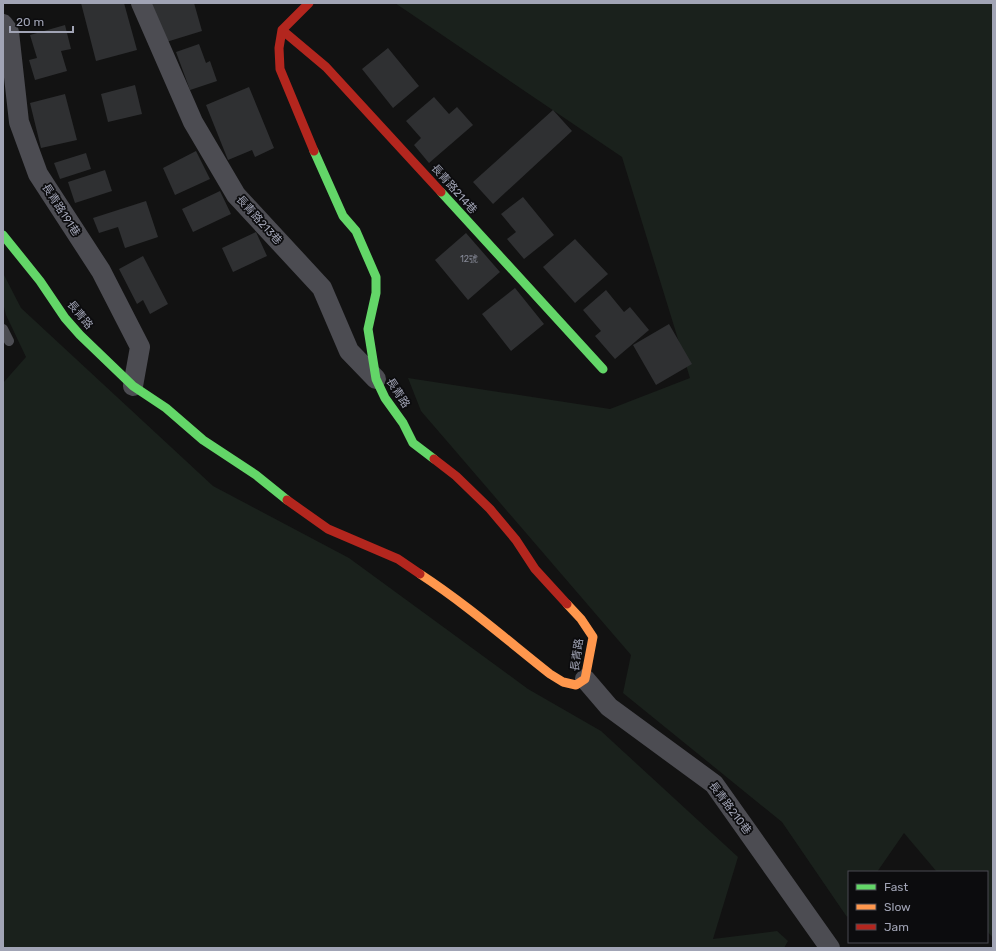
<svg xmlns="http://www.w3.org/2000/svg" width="996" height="951" font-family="Rubik,'Noto Sans TC',sans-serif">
	<rect width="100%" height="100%" fill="#121212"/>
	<path fill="#1a211c" d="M 395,3 L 993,3 L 993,938 L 987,931 L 987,872 L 937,872 L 904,833 L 877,872 L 849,872 L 849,914 L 847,917 L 782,822 L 623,693 L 631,655 L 421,411 L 408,378 L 610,409 L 690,378 L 622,157 Z
		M 3,273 L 21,308 L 213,486 L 349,558 L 528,689 L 601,731 L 738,857 L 713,939 L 777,931 L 788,941 L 784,948 L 3,948 L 3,383 L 26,357 L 6,315 L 3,303 Z"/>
	<path fill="#2f3032" d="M 81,3 L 124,3 L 137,50 L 96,61 Z
		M 151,3 L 194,3 L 202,31 L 163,43 Z
		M 65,25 L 71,49 L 61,51 L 67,71 L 35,80 L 29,60 L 37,58 L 30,35 Z
		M 199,44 L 206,63 L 210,61 L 217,81 L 190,90 L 176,52 Z
		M 388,48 L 419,86 L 393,108 L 362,69 Z
		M 135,85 L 142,114 L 108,122 L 101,94 Z
		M 249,87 L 274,148 L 255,157 L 252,150 L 228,160 L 206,105 Z
		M 65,94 L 77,140 L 41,148 L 30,103 Z
		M 434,97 L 449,114 L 457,107 L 473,125 L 429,163 L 414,145 L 421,138 L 406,121 Z
		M 553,110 L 572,131 L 493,204 L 473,182 Z
		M 196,151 L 210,179 L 175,195 L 163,168 Z
		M 86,153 L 91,169 L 60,179 L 54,163 Z
		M 105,170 L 112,191 L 75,203 L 68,182 Z
		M 220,191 L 231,214 L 193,232 L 182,209 Z
		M 523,197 L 554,235 L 524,259 L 507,239 L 516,232 L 501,214 Z
		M 146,201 L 158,237 L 125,248 L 118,227 L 99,233 L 93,218 Z
		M 256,232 L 267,256 L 233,272 L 222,248 Z
		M 466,233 L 500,272 L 468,300 L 435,260 Z
		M 575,239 L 608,274 L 575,303 L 543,267 Z
		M 143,256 L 168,304 L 150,314 L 143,300 L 137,304 L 119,269 Z
		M 515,288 L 544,324 L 511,351 L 482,314 Z
		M 606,290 L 624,312 L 630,307 L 649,330 L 615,359 L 595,336 L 601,331 L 583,310 Z
		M 669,324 L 692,364 L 656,385 L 633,345 Z"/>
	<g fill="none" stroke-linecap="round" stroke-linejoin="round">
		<path stroke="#4c4c52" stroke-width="10" d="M 3,329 L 9,341"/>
		<path stroke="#4c4c52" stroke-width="20" d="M 141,3 L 193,122 L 236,195 L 322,288 L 349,351 L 376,379
			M 3,24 L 9,32 L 19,122 L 38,174 L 101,271 L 140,347 L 133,386
			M 585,679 L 609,707 L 714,784 L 830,948"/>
		<path stroke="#63d668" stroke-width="9" d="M 314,151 L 343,216 L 356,231 L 376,277 L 376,293 L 368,329 L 376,379 L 385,398 L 403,423 L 413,443 L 434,459
			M 441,192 L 603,369
			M 3,235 L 40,281 L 65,318 L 80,335 L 133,386 L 166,408 L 203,440 L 256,475 L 287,500"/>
		<path stroke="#ff974d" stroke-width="9" d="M 420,574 C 466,604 507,640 550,674 L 563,682 L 576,685 L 585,679 L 593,637 L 581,619 L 567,604"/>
		<path stroke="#b3261e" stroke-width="9" d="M 309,3 L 282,30 L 279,48 L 280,69 L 314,151
			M 282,30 L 326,67 L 441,192
			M 434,459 L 456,476 L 490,509 L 516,540 L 535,569 L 567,604
			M 287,500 L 328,529 L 398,559 L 420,574"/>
	</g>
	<g text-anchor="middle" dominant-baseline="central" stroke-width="3.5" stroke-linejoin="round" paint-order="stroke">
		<g font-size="9" fill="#848794">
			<text x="469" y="259">12號</text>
		</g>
		<g font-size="11" fill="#a1a4b5" stroke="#0c0c0e">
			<text transform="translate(454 189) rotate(48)">長青路214巷</text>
			<text transform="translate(61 210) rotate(57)">長青路191巷</text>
			<text transform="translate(259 220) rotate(48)">長青路213巷</text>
			<text transform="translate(80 315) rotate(50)">長青路</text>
			<text transform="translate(398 393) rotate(57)">長青路</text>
			<text transform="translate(577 655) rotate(-82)">長青路</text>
			<text transform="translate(730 808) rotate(53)">長青路210巷</text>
		</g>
	</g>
	<rect width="996" height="951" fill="none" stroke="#a1a4b5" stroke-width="8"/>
	<rect x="848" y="871" width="140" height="72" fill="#0c0c0e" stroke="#484951"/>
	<rect x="856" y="884" width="20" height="6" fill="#63d668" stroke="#484951"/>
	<text x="884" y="891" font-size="12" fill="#a1a4b5">Fast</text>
	<rect x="856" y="904" width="20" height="6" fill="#ff974d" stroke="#484951"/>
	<text x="884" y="911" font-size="12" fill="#a1a4b5">Slow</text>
	<rect x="856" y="924" width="20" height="6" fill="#b3261e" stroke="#484951"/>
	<text x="884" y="931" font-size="12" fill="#a1a4b5">Jam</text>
	<path d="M10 26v6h63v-6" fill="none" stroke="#a1a4b5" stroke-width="2"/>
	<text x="16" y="26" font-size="12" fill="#a1a4b5" stroke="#0c0c0e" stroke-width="3" paint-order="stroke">20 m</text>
</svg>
